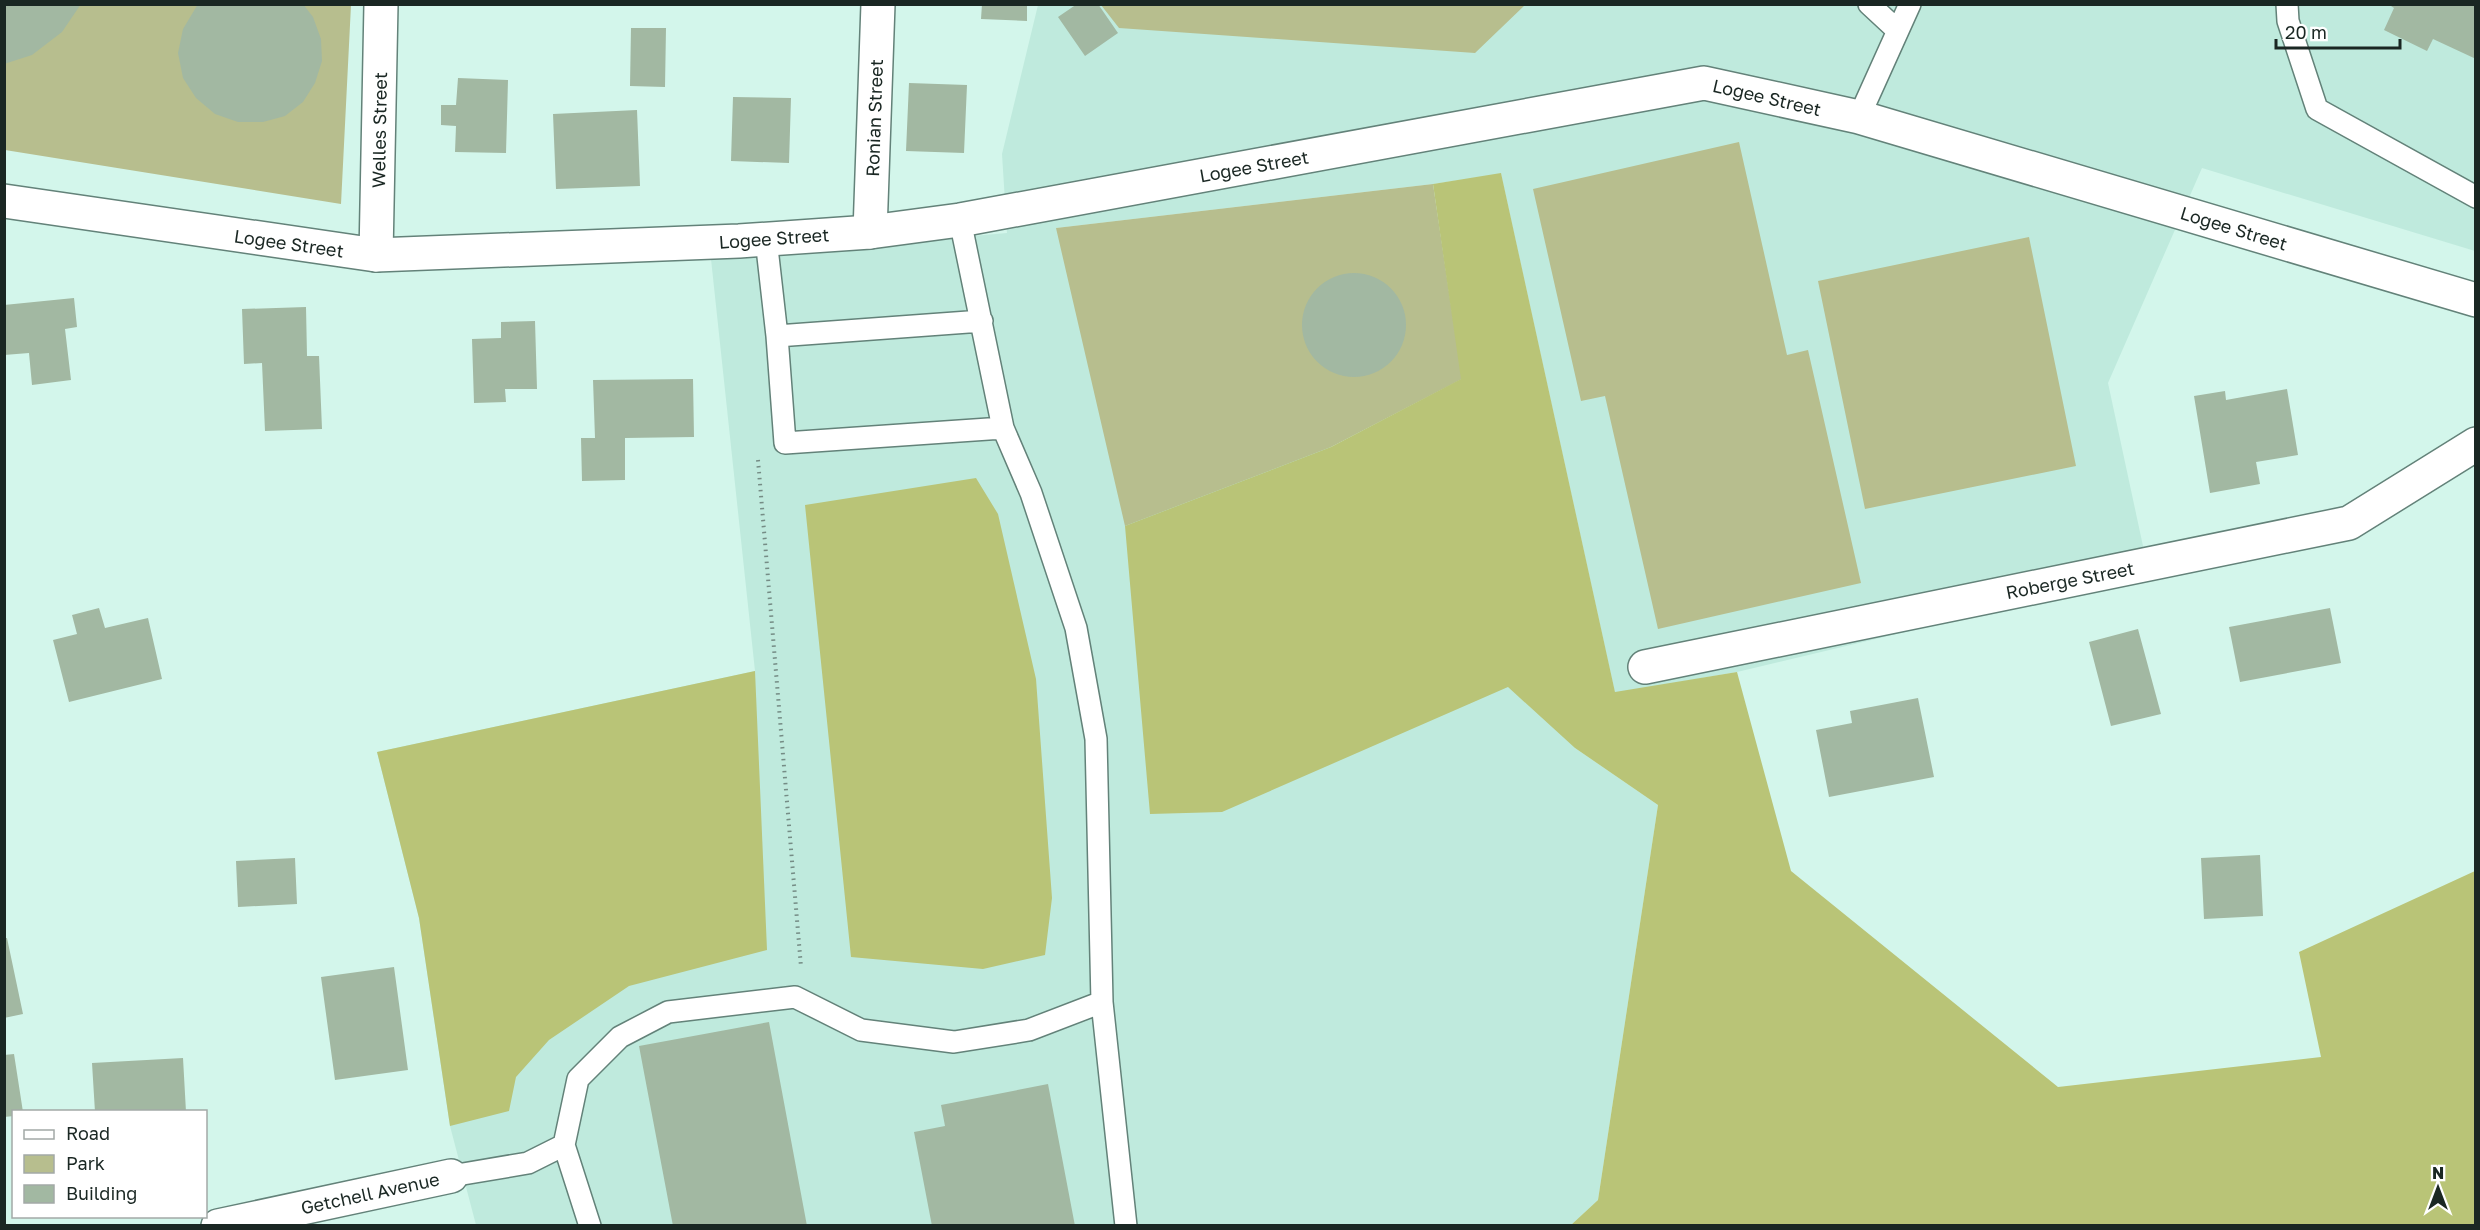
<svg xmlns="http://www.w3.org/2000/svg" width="2480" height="1230" font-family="'Golos Text',sans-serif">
	<rect width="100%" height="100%" fill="#d3f6eb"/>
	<path fill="#bfeadd" d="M 1038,5 L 2475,5 L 2475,251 L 2202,168 L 2108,383 L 2149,574 L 1737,672 L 1615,693 L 1501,174 L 1433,184 L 1056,228 L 1331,447 L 1575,748 L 1658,805 L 1598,1200 L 1571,1225 L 476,1225 L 450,1126 L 419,918 L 377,752 L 755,671 L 711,259 L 1007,233 L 1002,154 Z"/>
	<path fill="#b7be8e" d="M 4,5 L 351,5 L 341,204 L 5,150 Z
		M 1101,5 L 1525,5 L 1475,53 L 1119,28 Z
		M 1739,142 L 1787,355 L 1808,350 L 1861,583 L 1658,629 L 1605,396 L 1581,401 L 1533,189 Z
		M 1433,184 L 1462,379 L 1331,447 L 1125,526 L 1056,228 Z
		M 2029,237 L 2076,466 L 1865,509 L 1818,281 Z"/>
	<path fill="#b9c477" d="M 1501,173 L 1615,692 L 1737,672 L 1791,871 L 2058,1087 L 2321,1057 L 2299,952 L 2475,871 L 2475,1225 L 1571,1225 L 1598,1200 L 1658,805 L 1575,748 L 1508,687 L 1222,812 L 1150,814 L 1125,526 L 1331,447 L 1461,379 L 1433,184 Z
		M 976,478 L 998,514 L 1036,679 L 1052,898 L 1045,955 L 983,969 L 851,957 L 805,505 Z
		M 755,671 L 767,950 L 629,986 L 549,1040 L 516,1077 L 509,1111 L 450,1126 L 419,918 L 377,752 Z"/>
	<path fill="#a2b8a2" d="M 4,4 L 81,4 L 62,32 L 32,55 L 4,64 Z
		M 198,4 L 303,4 L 313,17 L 321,39 L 322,61 L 315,83 L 303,102 L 285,116 L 263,122 L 238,122 L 215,114 L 196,98 L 183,78 L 178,53 L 183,29 Z
		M 982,4 L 1027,4 L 1027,21 L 981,19 Z
		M 1077,4 L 1098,4 L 1118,33 L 1085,56 L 1058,17 Z
		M 2388,4 L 2476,4 L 2476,59 L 2433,39 L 2427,51 L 2384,30 L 2394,8 Z
		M 631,28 L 666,28 L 665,87 L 630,86 Z
		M 458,78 L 508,80 L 506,153 L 455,152 L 456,126 L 441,125 L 441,105 L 456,105 Z
		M 909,83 L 967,85 L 964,153 L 906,151 Z
		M 733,97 L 791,98 L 789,163 L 731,161 Z
		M 637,110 L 640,186 L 556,189 L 553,114 Z
		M1302 325a52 52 0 1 1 104 0a52 52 0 1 1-104 0Z
		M 74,298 L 77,327 L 65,329 L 71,380 L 32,385 L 29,353 L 4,355 L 4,305 Z
		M 306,307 L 307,356 L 319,356 L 322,429 L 265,431 L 262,363 L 244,364 L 242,309 Z
		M 535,321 L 537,389 L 505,389 L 506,402 L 474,403 L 472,339 L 501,338 L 501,322 Z
		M 693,379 L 694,437 L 625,438 L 625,480 L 582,481 L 581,438 L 595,438 L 593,380 Z
		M 2287,389 L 2298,455 L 2256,462 L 2260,484 L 2210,493 L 2194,396 L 2225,391 L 2226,400 Z
		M 99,608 L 105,628 L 148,618 L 162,679 L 69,702 L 53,640 L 77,634 L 72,615 Z
		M 2330,608 L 2341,663 L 2240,682 L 2229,627 Z
		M 2138,629 L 2161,714 L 2111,726 L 2089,642 Z
		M 1918,698 L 1934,777 L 1829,797 L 1816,730 L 1852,723 L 1850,711 Z
		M 2260,855 L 2263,916 L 2204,919 L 2201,858 Z
		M 295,858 L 297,904 L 238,907 L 236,861 Z
		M 4,938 L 7,938 L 23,1014 L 4,1018 Z
		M 394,967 L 408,1070 L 335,1080 L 321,977 Z
		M 769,1022 L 807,1226 L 673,1226 L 639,1046 Z
		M 14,1054 L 23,1112 L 14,1112 L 14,1116 L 4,1117 L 4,1055 Z
		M 183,1058 L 186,1112 L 95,1112 L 92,1063 Z
		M 1048,1084 L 1075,1226 L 932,1226 L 914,1132 L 945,1126 L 941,1105 Z"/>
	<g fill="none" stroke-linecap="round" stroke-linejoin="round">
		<defs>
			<path id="service" d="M 1869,4 L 1897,30
				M 2287,4 L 2288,21 L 2317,109 L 2476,197
				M 1859,117 L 1910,4
				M 960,220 L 1003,428 L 1031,493 L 1076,628 L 1096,739 L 1102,1002 L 1126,1226
				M 766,239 L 777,336 L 785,443 L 1003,428
				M 777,336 L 982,321
				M 564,1145 L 578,1079 L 620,1037 L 668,1012 L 795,997 L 861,1030 L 954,1042 L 1029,1030 L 1102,1002
				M 451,1176 L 528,1163 L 564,1145 L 590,1226"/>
			<path id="minor" d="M 870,232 L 878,4
				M 376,255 L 381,4
				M 1645,667 L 2349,523 L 2476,444
				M 218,1226 L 451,1176"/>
			<path id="tertiary" d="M 4,201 L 376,255 L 739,241 L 870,232 L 960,220 L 1704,83 L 1859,117 L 2476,300"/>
		</defs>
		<use href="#service" stroke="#638279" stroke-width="24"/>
		<use href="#minor" stroke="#638279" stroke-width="36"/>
		<use href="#tertiary" stroke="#638279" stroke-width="36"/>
		<path stroke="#758c85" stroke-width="4" stroke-dasharray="1.5 4.5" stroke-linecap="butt" d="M 758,460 L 801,967"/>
		<use href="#service" stroke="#fff" stroke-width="21"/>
		<use href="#minor" stroke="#fff" stroke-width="33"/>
		<use href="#tertiary" stroke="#fff" stroke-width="33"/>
	</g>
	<g text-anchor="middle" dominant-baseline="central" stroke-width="5" stroke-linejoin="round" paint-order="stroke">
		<g font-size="18" fill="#1a2723" stroke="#fff">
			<text transform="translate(1767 97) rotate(13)">Logee Street</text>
			<text transform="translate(874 118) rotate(-88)">Ronian Street</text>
			<text transform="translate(379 130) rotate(-89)">Welles Street</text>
			<text transform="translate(1254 166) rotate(-10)">Logee Street</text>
			<text transform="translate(2234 228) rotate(17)">Logee Street</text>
			<text transform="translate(774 238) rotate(-4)">Logee Street</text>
			<text transform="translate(289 243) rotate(8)">Logee Street</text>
			<text transform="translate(2070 580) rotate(-11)">Roberge Street</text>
			<text transform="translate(370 1193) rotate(-12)">Getchell Avenue</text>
		</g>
	</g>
	<rect width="2480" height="1230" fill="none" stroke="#1a2723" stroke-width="12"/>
	<rect x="12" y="1110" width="195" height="108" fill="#ffffff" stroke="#a3a9a7" stroke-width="1.5"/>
	<rect x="24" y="1130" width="30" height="9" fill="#ffffff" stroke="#a3a9a7" stroke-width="1.5"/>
	<text x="66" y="1140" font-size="18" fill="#1a2723">Road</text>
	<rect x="24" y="1155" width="30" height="18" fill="#b7be8e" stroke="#a3a9a7" stroke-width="1.5"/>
	<text x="66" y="1170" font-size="18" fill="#1a2723">Park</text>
	<rect x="24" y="1185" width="30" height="18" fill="#a2b8a2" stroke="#a3a9a7" stroke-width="1.5"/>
	<text x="66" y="1200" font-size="18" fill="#1a2723">Building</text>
	<g transform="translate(2438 1188)" stroke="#ffffff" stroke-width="4.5" paint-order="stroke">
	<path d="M0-4.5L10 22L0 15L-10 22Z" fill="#1a2723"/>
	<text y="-9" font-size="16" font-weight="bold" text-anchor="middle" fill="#1a2723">N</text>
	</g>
	<path d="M2276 39v9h124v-9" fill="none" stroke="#1a2723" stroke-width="3"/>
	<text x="2285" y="39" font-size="18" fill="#1a2723" stroke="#ffffff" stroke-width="4.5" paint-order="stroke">20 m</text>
</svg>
